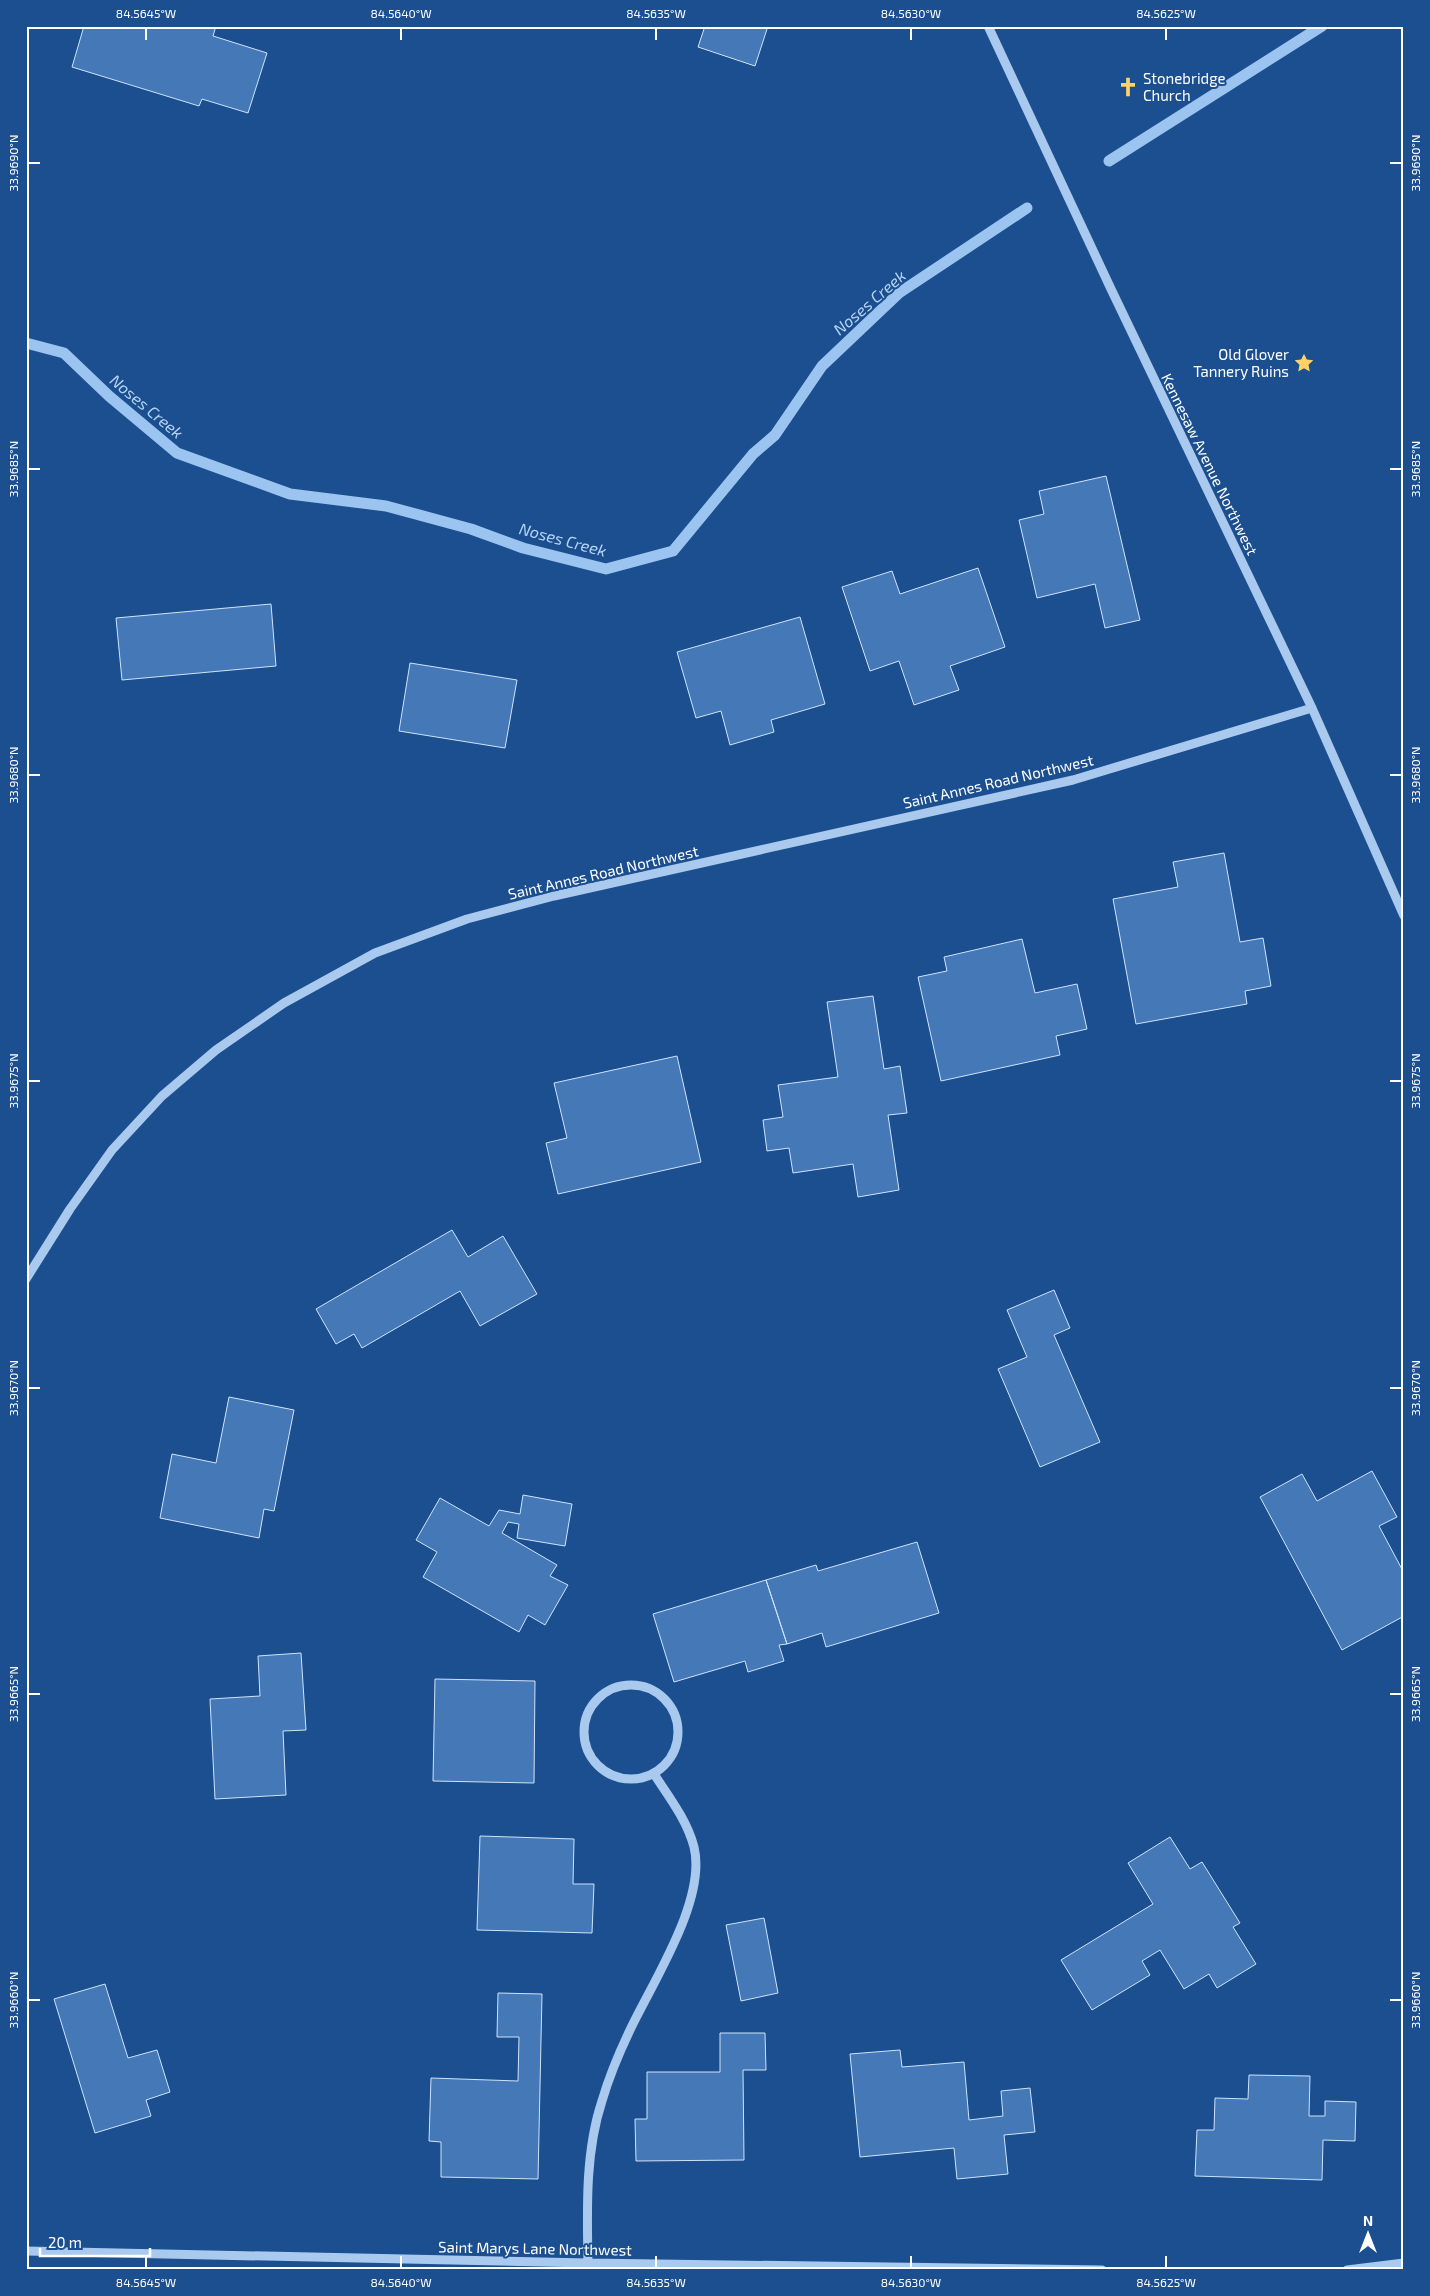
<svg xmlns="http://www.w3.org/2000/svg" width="1430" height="2296" font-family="'Exo 2',sans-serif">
	<rect width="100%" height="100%" fill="#1b4f8f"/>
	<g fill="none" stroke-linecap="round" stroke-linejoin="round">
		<path stroke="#9cc4f0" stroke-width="11" d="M 1109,161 L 1322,26
			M 26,343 L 64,353 L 109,396 L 177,453 L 290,494 L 386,506 L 471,529 L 523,548 L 606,569 L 673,551 L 753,454 L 775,435 L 822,366 L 899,293 L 1027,208"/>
	</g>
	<path fill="#4478b7" stroke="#cfe3fa" d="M 84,26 L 216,26 L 213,36 L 267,53 L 248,113 L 202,99 L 199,106 L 72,67 Z
		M 705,26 L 768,26 L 755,66 L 698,47 Z
		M 1106,476 L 1140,620 L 1105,628 L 1095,584 L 1037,598 L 1019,520 L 1044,514 L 1039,491 Z
		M 978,568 L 1005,647 L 950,666 L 959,690 L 914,705 L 899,661 L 870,671 L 842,587 L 892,571 L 900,594 Z
		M 271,604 L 276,666 L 122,680 L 116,618 Z
		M 800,617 L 825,704 L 771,720 L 774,732 L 730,745 L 721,711 L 696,718 L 677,652 Z
		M 410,663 L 517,680 L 505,748 L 399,731 Z
		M 1224,853 L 1240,942 L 1263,938 L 1271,986 L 1245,991 L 1247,1004 L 1136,1024 L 1113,899 L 1178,887 L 1173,862 Z
		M 1022,939 L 1035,993 L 1077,984 L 1087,1029 L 1056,1036 L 1060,1055 L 941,1081 L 918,977 L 947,971 L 944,957 Z
		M 873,996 L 884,1069 L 900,1066 L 907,1113 L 888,1115 L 899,1190 L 858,1197 L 853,1164 L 793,1173 L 789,1148 L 767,1151 L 763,1120 L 783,1117 L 778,1085 L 838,1077 L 827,1002 Z
		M 677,1056 L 701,1162 L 558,1194 L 546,1143 L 567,1138 L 554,1083 Z
		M 452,1230 L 468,1257 L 503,1236 L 537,1294 L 480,1326 L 460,1291 L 362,1348 L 354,1334 L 336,1344 L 316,1309 Z
		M 1054,1290 L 1070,1328 L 1054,1335 L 1100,1442 L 1040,1467 L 998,1369 L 1027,1357 L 1007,1310 Z
		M 229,1397 L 294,1410 L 274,1511 L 264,1509 L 259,1538 L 160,1518 L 172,1454 L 216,1463 Z
		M 1372,1471 L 1397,1517 L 1379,1526 L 1404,1573 L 1404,1616 L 1342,1650 L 1260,1497 L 1302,1474 L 1317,1501 Z
		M 523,1495 L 572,1504 L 565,1546 L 517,1538 L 519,1524 L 508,1522 L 502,1533 L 557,1565 L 550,1576 L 568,1585 L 545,1625 L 528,1615 L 519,1632 L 423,1577 L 437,1552 L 416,1540 L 440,1498 L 489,1526 L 499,1510 L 520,1514 Z
		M 917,1542 L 939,1613 L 826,1647 L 822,1633 L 787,1644 L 766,1580 L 816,1565 L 818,1571 Z
		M 766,1580 L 787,1644 L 779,1645 L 784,1661 L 748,1672 L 745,1661 L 674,1682 L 653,1614 Z
		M 301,1653 L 306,1730 L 283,1731 L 286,1795 L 215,1799 L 210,1699 L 260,1696 L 258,1656 Z
		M 435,1679 L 535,1681 L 534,1783 L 433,1781 Z
		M 480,1836 L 574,1839 L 573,1884 L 594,1884 L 592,1933 L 477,1930 Z
		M 1170,1837 L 1190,1869 L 1202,1862 L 1240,1923 L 1233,1927 L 1256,1964 L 1217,1988 L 1209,1974 L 1184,1989 L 1160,1950 L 1142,1961 L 1150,1975 L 1092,2010 L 1061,1960 L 1153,1904 L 1128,1863 Z
		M 764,1918 L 778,1993 L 741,2001 L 726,1925 Z
		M 105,1984 L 128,2058 L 157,2050 L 170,2092 L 146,2100 L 151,2116 L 95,2133 L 54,1999 Z
		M 498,1993 L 542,1994 L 538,2179 L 441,2177 L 441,2142 L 429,2141 L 431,2078 L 518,2081 L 519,2037 L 497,2037 Z
		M 720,2033 L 765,2033 L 766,2070 L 743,2070 L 744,2160 L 636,2161 L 635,2119 L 647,2119 L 647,2072 L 720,2072 Z
		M 900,2050 L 902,2067 L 964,2062 L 969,2120 L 1003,2116 L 1001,2091 L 1030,2088 L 1035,2132 L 1004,2135 L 1008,2174 L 957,2179 L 954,2148 L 860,2157 L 850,2054 Z
		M 1249,2075 L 1310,2076 L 1309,2116 L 1325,2116 L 1325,2101 L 1356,2102 L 1355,2141 L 1323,2140 L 1322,2180 L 1195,2176 L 1197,2130 L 1214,2130 L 1215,2098 L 1248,2099 Z"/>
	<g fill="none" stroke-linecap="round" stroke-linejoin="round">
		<path stroke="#a9c9ee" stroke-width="9" d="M 988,26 L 1111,289 L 1312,708 L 1404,916
			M 26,1279 L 70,1209 L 112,1150 L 162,1096 L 216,1050 L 284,1003 L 375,953 L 467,919 L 554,896 L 1073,780 L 1312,708
			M584 1732a47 47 0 1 1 94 0a47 47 0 1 1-94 0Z
			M 26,2251 L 588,2263 L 1102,2270
			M 588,2263 C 587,2210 585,2152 602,2101 C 609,2077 619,2053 630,2030 C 652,1983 707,1900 694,1847 C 687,1820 669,1797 654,1774
			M 1347,2270 L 1404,2263"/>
	</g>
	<path fill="none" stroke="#fff" stroke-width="2" d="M 146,28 L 146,40M 401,28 L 401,40M 656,28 L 656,40M 911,28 L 911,40M 1166,28 L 1166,40M 28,163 L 40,163M 1390,163 L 1402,163M 28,469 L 40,469M 1390,469 L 1402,469M 28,775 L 40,775M 1390,775 L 1402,775M 28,1081 L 40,1081M 1390,1081 L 1402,1081M 28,1388 L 40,1388M 1390,1388 L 1402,1388M 28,1694 L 40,1694M 1390,1694 L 1402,1694M 28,2000 L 40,2000M 1390,2000 L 1402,2000M 146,2256 L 146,2268M 401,2256 L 401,2268M 656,2256 L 656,2268M 911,2256 L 911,2268M 1166,2256 L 1166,2268"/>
	<defs>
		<symbol id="church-bare" viewBox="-9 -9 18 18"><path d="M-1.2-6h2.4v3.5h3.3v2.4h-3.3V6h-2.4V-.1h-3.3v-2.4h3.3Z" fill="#ffd166" stroke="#1b4f8f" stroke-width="2.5" paint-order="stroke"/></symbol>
		<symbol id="sight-bare" viewBox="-9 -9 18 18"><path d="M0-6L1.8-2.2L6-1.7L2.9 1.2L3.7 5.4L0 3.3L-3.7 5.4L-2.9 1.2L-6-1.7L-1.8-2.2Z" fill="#ffd166" stroke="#1b4f8f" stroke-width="2.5" paint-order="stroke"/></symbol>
	</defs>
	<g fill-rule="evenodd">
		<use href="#church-bare" x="1114" y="73" width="28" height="28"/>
		<use href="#sight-bare" x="1290" y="349" width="28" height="28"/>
	</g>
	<g text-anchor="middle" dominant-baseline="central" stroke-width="4" stroke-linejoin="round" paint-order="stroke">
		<g font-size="15" fill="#fff" stroke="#1b4f8f" text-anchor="start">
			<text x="1143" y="78">Stonebridge<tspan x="1143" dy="17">Church</tspan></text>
			<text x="1289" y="354" text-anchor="end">Old Glover<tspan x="1289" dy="17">Tannery Ruins</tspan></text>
		</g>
		<g font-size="15" fill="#fff" stroke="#1b4f8f">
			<text transform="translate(1210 464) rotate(64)">Kennesaw Avenue Northwest</text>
			<text transform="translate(998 781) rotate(-13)">Saint Annes Road Northwest</text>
			<text transform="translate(603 872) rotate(-13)">Saint Annes Road Northwest</text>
			<text transform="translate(535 2248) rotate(1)">Saint Marys Lane Northwest</text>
		</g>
		<g font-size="16" font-style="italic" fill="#b5d3f5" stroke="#1b4f8f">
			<text transform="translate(869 302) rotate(-41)">Noses Creek</text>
			<text transform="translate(147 406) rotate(40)">Noses Creek</text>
			<text transform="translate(563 539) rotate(15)">Noses Creek</text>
		</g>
	</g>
	<rect width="1430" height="2296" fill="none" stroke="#1b4f8f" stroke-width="55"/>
	<g transform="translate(1368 2234)" stroke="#1b4f8f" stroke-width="4" paint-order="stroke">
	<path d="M0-4L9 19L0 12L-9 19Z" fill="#ffffff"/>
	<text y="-8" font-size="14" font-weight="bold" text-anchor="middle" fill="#ffffff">N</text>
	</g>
	<path d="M40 2248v8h110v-8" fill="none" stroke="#ffffff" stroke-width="2.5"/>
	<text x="48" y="2248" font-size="15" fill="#ffffff" stroke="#1b4f8f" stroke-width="4" paint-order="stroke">20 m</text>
	<rect x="28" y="28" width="1374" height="2240" fill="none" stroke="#fff" stroke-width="2"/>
	<g font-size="12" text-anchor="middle" fill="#fff">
		<text x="146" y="18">84.5645°W</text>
		<text x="401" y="18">84.5640°W</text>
		<text x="656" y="18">84.5635°W</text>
		<text x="911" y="18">84.5630°W</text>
		<text x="1166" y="18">84.5625°W</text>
		<text transform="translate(14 163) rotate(-90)" y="4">33.9690°N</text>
		<text transform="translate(1416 163) rotate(-90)" y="4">33.9690°N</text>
		<text transform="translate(14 469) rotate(-90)" y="4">33.9685°N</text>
		<text transform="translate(1416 469) rotate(-90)" y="4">33.9685°N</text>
		<text transform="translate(14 775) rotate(-90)" y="4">33.9680°N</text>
		<text transform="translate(1416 775) rotate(-90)" y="4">33.9680°N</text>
		<text transform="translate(14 1081) rotate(-90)" y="4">33.9675°N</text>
		<text transform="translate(1416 1081) rotate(-90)" y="4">33.9675°N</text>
		<text transform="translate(14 1388) rotate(-90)" y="4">33.9670°N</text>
		<text transform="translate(1416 1388) rotate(-90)" y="4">33.9670°N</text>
		<text transform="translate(14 1694) rotate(-90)" y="4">33.9665°N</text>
		<text transform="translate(1416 1694) rotate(-90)" y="4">33.9665°N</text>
		<text transform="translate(14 2000) rotate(-90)" y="4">33.9660°N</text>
		<text transform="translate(1416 2000) rotate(-90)" y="4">33.9660°N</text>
		<text x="146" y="2287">84.5645°W</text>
		<text x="401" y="2287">84.5640°W</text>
		<text x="656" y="2287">84.5635°W</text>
		<text x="911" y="2287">84.5630°W</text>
		<text x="1166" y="2287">84.5625°W</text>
	</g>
</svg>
